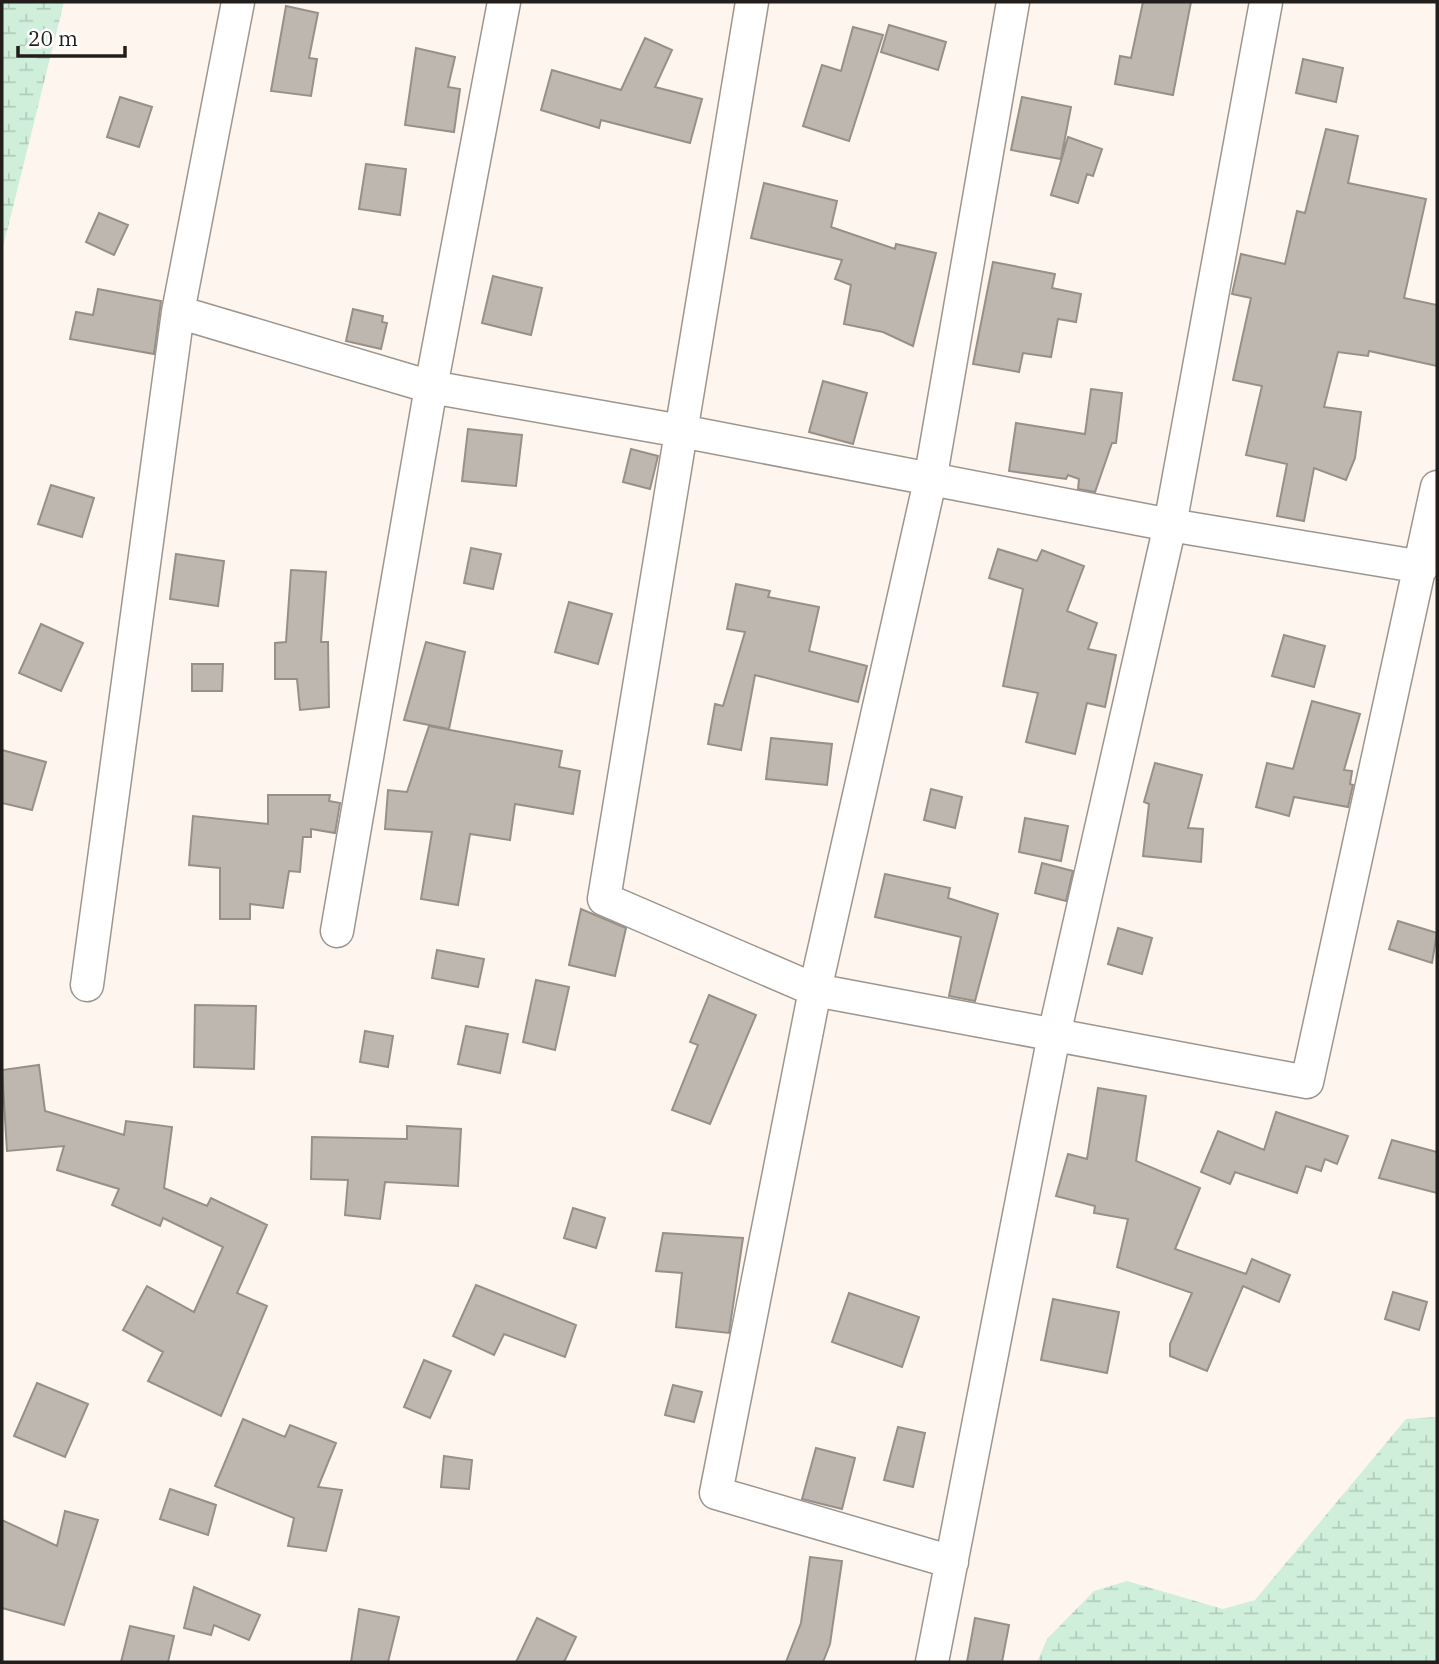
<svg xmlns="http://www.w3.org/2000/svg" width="1439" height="1664" font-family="'IBM Plex Serif',serif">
	<defs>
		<pattern id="wetland-marsh" width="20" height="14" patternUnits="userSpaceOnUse" patternTransform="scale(1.75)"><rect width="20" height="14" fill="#cfefdb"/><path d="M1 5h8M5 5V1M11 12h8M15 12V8" fill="none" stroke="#b1ccbb"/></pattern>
	</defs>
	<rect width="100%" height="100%" fill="#fdf5ee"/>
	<path fill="url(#wetland-marsh)" d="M 2,2 L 64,2 L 2,251 Z
		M 1437,1417 L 1437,1662 L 1037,1662 L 1047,1639 L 1094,1591 L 1127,1581 L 1223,1609 L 1255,1600 L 1406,1419 Z"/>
	<path fill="#beb7b0" stroke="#979089" stroke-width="2" d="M 1143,2 L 1191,2 L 1173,95 L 1115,84 L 1120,56 L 1131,58 Z
		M 286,6 L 318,13 L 309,58 L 317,59 L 311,96 L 271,91 Z
		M 889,25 L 946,42 L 938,70 L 881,52 Z
		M 853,27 L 883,35 L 849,141 L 803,126 L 822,65 L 841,71 Z
		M 645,38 L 672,50 L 655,87 L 702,99 L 690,143 L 601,120 L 599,128 L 541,110 L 552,70 L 621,90 Z
		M 416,48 L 455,57 L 448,87 L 460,89 L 454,132 L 405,125 Z
		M 1303,59 L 1343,68 L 1336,102 L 1296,93 Z
		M 120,97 L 152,107 L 139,147 L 107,137 Z
		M 1022,97 L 1071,107 L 1061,159 L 1011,150 Z
		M 1326,129 L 1358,136 L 1348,183 L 1426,199 L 1404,298 L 1437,305 L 1437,366 L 1369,351 L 1368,356 L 1338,352 L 1324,407 L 1361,412 L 1355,458 L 1346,480 L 1314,468 L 1304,521 L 1277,516 L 1287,464 L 1246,455 L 1262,386 L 1233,380 L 1251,298 L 1232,294 L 1241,254 L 1285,264 L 1297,211 L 1305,213 Z
		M 1068,137 L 1102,149 L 1093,176 L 1087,174 L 1078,203 L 1051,195 Z
		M 366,164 L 406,169 L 400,215 L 359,209 Z
		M 764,183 L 837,201 L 831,227 L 895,249 L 896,244 L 936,253 L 913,346 L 883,332 L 844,324 L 851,285 L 835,279 L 842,260 L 751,238 Z
		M 99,213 L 128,225 L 114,255 L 86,242 Z
		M 993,262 L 1055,274 L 1052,288 L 1081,294 L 1076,322 L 1058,319 L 1051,357 L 1023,353 L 1019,372 L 973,364 Z
		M 493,276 L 542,288 L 531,335 L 482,323 Z
		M 98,289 L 161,301 L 154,354 L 70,339 L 76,312 L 93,315 Z
		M 353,309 L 383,316 L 382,322 L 387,323 L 381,349 L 346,341 Z
		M 823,381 L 867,393 L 853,444 L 809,432 Z
		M 1091,389 L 1122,393 L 1116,443 L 1112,443 L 1095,492 L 1078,489 L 1079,479 L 1068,475 L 1066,479 L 1009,471 L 1016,423 L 1085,434 Z
		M 468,429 L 522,435 L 516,486 L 462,481 Z
		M 631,449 L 658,456 L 650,489 L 623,482 Z
		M 51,485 L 94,498 L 82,537 L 38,524 Z
		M 471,548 L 501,554 L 493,589 L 464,583 Z
		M 998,549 L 1037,561 L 1042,550 L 1084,566 L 1067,611 L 1097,623 L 1088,649 L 1116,655 L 1105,707 L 1087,703 L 1075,754 L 1026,742 L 1038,693 L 1003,686 L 1023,589 L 989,578 Z
		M 176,554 L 224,561 L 218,606 L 170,599 Z
		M 291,570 L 326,572 L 321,642 L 328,642 L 329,707 L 300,710 L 297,679 L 275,679 L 275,643 L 286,642 Z
		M 736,584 L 770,591 L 768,597 L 819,607 L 809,651 L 867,666 L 858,702 L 755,675 L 741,750 L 708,744 L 715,704 L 723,706 L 745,632 L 727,629 Z
		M 569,602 L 612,614 L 598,664 L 555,652 Z
		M 41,624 L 83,643 L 61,691 L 19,673 Z
		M 1284,635 L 1325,646 L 1314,687 L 1272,676 Z
		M 426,642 L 465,652 L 449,729 L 404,720 Z
		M 192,664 L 223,664 L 222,691 L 192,691 Z
		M 1312,701 L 1360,714 L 1344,770 L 1352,771 L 1350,784 L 1353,785 L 1348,807 L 1294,797 L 1289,816 L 1256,807 L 1267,763 L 1293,769 Z
		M 429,726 L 562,751 L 559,767 L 580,771 L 573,814 L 515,804 L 510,840 L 470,834 L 458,905 L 421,899 L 432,832 L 385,829 L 388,790 L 407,792 Z
		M 771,738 L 832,744 L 827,785 L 766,779 Z
		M 2,750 L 46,762 L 32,810 L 2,803 Z
		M 1155,763 L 1202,775 L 1188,828 L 1203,829 L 1201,862 L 1143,856 L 1149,804 L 1144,802 Z
		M 931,789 L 962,797 L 955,828 L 924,820 Z
		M 268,795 L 330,795 L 329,801 L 340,803 L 335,833 L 311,829 L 311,837 L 303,837 L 300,872 L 289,871 L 283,908 L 250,904 L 250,919 L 220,919 L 220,868 L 189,865 L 193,816 L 268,824 Z
		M 1025,818 L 1068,826 L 1061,861 L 1019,852 Z
		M 1042,863 L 1073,871 L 1066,901 L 1035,893 Z
		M 885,874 L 950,888 L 948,898 L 998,914 L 975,1001 L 949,996 L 961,937 L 875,917 Z
		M 581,909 L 626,928 L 615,976 L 569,965 Z
		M 1398,921 L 1437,933 L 1432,963 L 1389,949 Z
		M 1118,928 L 1152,938 L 1142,974 L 1108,964 Z
		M 437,950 L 484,959 L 478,987 L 432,978 Z
		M 536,980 L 569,987 L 555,1050 L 523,1042 Z
		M 709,995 L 756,1015 L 710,1124 L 672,1110 L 698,1045 L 690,1042 Z
		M 195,1005 L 256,1006 L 254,1069 L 194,1067 Z
		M 466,1026 L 508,1034 L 500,1073 L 458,1064 Z
		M 365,1031 L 393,1036 L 388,1067 L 360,1062 Z
		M 39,1065 L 45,1111 L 124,1135 L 126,1121 L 172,1127 L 164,1188 L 207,1206 L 211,1198 L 267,1225 L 237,1293 L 267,1306 L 221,1416 L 148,1381 L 163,1352 L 123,1330 L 147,1286 L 194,1312 L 223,1247 L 163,1218 L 160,1226 L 112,1205 L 119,1189 L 57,1170 L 64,1146 L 7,1151 L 2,1070 Z
		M 1098,1088 L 1146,1096 L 1136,1161 L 1200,1188 L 1175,1249 L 1246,1274 L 1252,1259 L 1290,1275 L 1279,1302 L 1243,1286 L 1207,1371 L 1170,1356 L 1170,1344 L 1192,1293 L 1117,1267 L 1128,1219 L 1094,1213 L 1095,1206 L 1056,1196 L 1068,1154 L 1087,1159 Z
		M 1276,1112 L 1348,1136 L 1337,1164 L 1325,1159 L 1321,1171 L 1306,1166 L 1297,1193 L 1235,1172 L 1230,1184 L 1201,1172 L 1218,1131 L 1264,1150 Z
		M 407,1126 L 461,1129 L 458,1186 L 385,1182 L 380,1219 L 345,1215 L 348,1180 L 311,1179 L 312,1137 L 407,1139 Z
		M 1392,1140 L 1437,1152 L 1437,1193 L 1379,1178 Z
		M 573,1208 L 605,1218 L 596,1248 L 564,1238 Z
		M 663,1233 L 743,1238 L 729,1333 L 676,1327 L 682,1273 L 656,1271 Z
		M 476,1285 L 576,1325 L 565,1357 L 504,1334 L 494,1355 L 453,1336 Z
		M 1393,1292 L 1427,1302 L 1419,1330 L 1385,1319 Z
		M 849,1293 L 919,1317 L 902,1367 L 832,1342 Z
		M 1053,1299 L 1119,1312 L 1107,1373 L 1041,1360 Z
		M 424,1360 L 451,1371 L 430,1418 L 404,1407 Z
		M 37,1383 L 88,1404 L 65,1457 L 14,1436 Z
		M 673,1385 L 702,1392 L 694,1422 L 665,1415 Z
		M 243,1419 L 285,1437 L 290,1425 L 336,1443 L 318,1487 L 342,1490 L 326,1551 L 288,1546 L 294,1518 L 215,1486 Z
		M 898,1427 L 925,1433 L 913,1487 L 884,1480 Z
		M 816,1448 L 855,1458 L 842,1509 L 802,1499 Z
		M 444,1456 L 472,1460 L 469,1489 L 441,1487 Z
		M 170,1489 L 216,1505 L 208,1535 L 160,1519 Z
		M 65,1511 L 98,1520 L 64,1625 L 2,1608 L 2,1520 L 57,1546 Z
		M 810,1557 L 842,1561 L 830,1644 L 823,1662 L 786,1662 L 801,1623 Z
		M 194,1587 L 260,1615 L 249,1640 L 214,1625 L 211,1635 L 184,1628 Z
		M 359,1609 L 399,1617 L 388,1662 L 351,1662 Z
		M 537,1618 L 576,1637 L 564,1662 L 516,1662 Z
		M 975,1618 L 1009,1625 L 1002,1662 L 967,1662 Z
		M 130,1626 L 174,1636 L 168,1662 L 121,1662 Z"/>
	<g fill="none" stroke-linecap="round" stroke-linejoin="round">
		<defs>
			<path id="street" d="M 752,2 L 604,899 L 815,990 L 1307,1082 L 1437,487
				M 178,312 L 431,387 L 681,431 L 1170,525 L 1422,567
				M 337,931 L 431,387 L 504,2
				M 87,985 L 178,312 L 238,2
				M 952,1562 L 716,1493 L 815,990 L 930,481 L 1013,2
				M 932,1662 L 1054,1035 L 1170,525 L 1266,2"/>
		</defs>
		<use href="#street" stroke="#9d968f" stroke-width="35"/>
		<use href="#street" stroke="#fff" stroke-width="32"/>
	</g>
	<rect width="1439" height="1664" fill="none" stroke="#211e1b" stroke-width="7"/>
	<path d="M18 46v10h107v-10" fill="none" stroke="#211e1b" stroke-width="3.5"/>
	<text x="28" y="46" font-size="21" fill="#211e1b" stroke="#ffffff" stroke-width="5" paint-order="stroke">20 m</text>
</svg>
